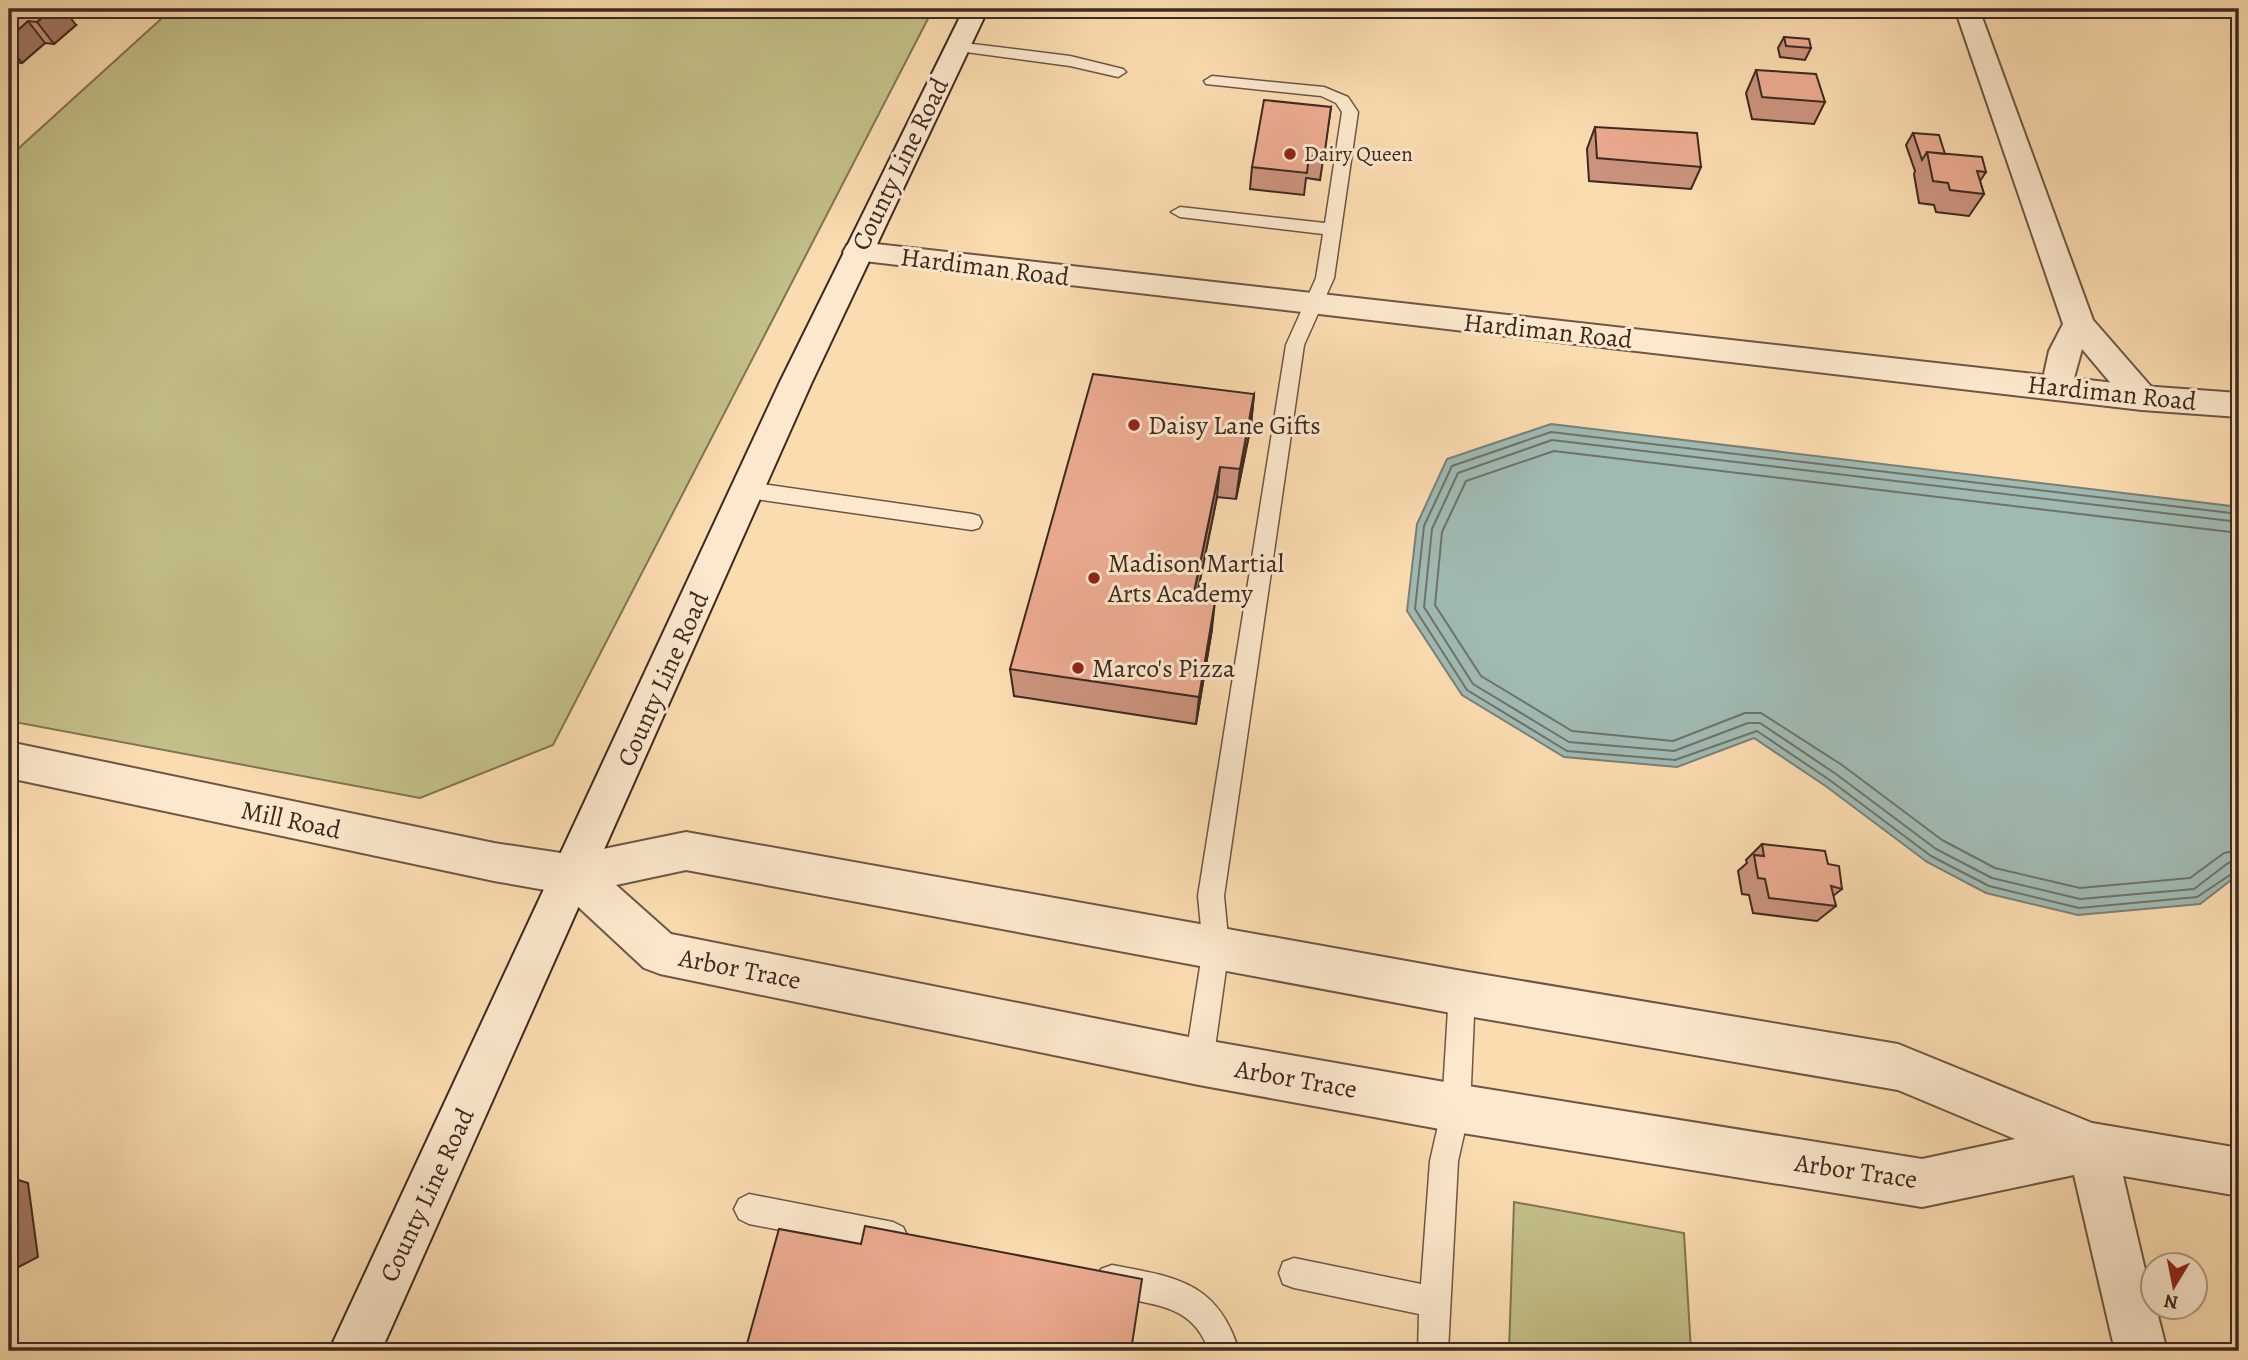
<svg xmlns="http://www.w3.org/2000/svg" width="2248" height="1360" font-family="Alegreya,serif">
	<rect width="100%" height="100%" fill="#fbdcb0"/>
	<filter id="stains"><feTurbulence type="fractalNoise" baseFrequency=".00286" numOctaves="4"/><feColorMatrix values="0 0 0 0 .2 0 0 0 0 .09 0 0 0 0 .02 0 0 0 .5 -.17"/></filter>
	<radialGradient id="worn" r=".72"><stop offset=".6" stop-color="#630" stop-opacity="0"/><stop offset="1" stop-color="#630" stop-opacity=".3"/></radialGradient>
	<path fill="#c3bf88" stroke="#807454" stroke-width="2" d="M 172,9 L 933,9 L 553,745 L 420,798 L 9,721 L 9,157 Z
		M 1514,1202 L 1684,1233 L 1691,1351 L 1509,1351 Z"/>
	<path fill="#a0bab2" stroke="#788078" stroke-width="2" d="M 1551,424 L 2239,507 L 2239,874 L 2200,904 L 2078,915 L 1986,893 L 1927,862 L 1827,787 L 1754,738 L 1677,767 L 1564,757 L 1462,695 L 1407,611 L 1417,524 L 1447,459 Z"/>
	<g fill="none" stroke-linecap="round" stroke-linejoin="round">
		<path stroke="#6e7269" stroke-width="2" d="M 2239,514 L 1551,432 L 1452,466 L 1424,526 L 1415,609 L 1467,690 L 1567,751 L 1675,760 L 1757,731 L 1831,781 L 1931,856 L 1989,886 L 2079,908 L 2197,897 L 2239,869
			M 2239,522 L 1552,440 L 1458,473 L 1432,529 L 1424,607 L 1473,684 L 1569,742 L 1674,751 L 1748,723 L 1760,723 L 1836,774 L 1936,849 L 1992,878 L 2080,899 L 2194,889 L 2228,863 L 2239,860
			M 2239,533 L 1554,451 L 1466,481 L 1442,532 L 1435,605 L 1481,676 L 1572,731 L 1673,741 L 1745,713 L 1761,713 L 1842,765 L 1942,840 L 1995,868 L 2080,888 L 2190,878 L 2224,853 L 2239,850"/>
		<defs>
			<path id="service" d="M 956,42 L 1070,56 L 1123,69 L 1126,72 L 1118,77 L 1070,66 L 951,50 L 948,47 Z
				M 1212,76 L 1324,87 L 1348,97 L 1358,112 L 1334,278 L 1304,345 L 1224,896 L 1229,948 L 1213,1062 L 1209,1072 L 1199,1076 L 1189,1072 L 1185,1062 L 1203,948 L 1198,896 L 1286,345 L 1316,278 L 1323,234 L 1180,217 L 1171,212 L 1180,207 L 1325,223 L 1342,112 L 1336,103 L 1321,96 L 1206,84 L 1204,81 Z
				M 748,482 L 972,514 L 979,516 L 982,522 L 979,528 L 972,530 L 748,498 L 741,495 L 738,490 L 741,485 Z
				M 1462,980 L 1471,984 L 1475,993 L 1470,1108 L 1458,1161 L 1448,1351 L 1418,1351 L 1419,1314 L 1294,1288 L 1283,1284 L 1279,1273 L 1283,1262 L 1294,1258 L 1421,1284 L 1430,1161 L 1442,1108 L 1449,993 L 1453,984 Z
				M 749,1194 L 893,1222 L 903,1227 L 908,1237 L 903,1247 L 893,1252 L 749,1224 L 739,1219 L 734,1209 L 739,1199 Z
				M 1112,1265 C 1176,1277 1218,1282 1239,1351 L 1209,1351 C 1190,1297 1144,1308 1101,1291 L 1097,1280 L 1101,1269 Z"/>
			<path id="minor" d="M 1955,9 L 1979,9 L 2093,320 L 2154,390 L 2158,398 L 2154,406 L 2142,410 L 2130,406 L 2082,349 L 2069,396 L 2057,400 L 2045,396 L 2041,388 L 2049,351 L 2063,324 Z
				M 686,832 L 1462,971 L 1898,1044 L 2092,1123 L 2239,1148 L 2239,1196 L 2123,1176 L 2154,1308 L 2156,1308 L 2167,1351 L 2115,1351 L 2074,1175 L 1922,1207 L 1456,1132 L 1199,1085 L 660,974 L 644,968 L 559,889 L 553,875 L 559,861 L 574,855 ZM 686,870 L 1462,1015 L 1898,1090 L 2015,1139 L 1922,1159 L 1456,1084 L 1199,1039 L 671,934 L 616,885 Z"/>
			<path id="tertiary" d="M 858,242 L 2142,386 L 2239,393 L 2239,417 L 2142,410 L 847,259 L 843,252 L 847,245 Z
				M 9,742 L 494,843 L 574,855 L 589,861 L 595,875 L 589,889 L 574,895 L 494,881 L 9,778 Z"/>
			<path id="secondary" d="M 964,9 L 988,9 L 811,384 L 381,1351 L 329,1351 L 779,384 Z"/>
		</defs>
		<use href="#service" stroke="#6c5644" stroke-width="3"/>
		<use href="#minor" stroke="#6c5644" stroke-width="4"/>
		<use href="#tertiary" stroke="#6c5644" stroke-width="4"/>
		<use href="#secondary" stroke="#3c2a20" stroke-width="4"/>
		<use href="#service" fill="#fce8cc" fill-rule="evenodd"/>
		<use href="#minor" fill="#fce8cc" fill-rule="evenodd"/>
		<use href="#tertiary" fill="#fce8cc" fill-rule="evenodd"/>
		<use href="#secondary" fill="#fce8cc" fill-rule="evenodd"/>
	</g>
	<path fill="#cb937d" stroke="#3c2a20" stroke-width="2" d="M 9,9 L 76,25 L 54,44 L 45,43 L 22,63 L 11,62 L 9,64 Z
		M 1784,37 L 1811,48 L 1805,60 L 1780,57 L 1778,48 Z
		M 1756,70 L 1825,102 L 1814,124 L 1752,119 L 1746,93 Z
		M 1331,107 L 1320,180 L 1306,178 L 1304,195 L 1250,189 L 1252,167 Z
		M 1595,127 L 1701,167 L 1691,189 L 1589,181 L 1587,149 Z
		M 1913,133 L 1945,154 L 1986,172 L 1980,181 L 1984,194 L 1969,216 L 1936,212 L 1934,205 L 1919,203 L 1914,174 L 1915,171 L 1906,145 Z
		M 1254,394 L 1251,425 L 1236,499 L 1217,497 L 1196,598 L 1212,629 L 1196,724 L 1014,696 L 1010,669 Z
		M 1762,844 L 1828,864 L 1842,889 L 1833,896 L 1836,906 L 1817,921 L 1753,913 L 1749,895 L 1742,894 L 1738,871 L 1747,863 L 1746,860 Z
		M 1848,1343 L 1892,1351 L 1826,1351 L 1826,1347 Z"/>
	<path fill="#a57866" stroke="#3c2a20" stroke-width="2" d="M 52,9 L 64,9 L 76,25 L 54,44 L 37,22 Z
		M 28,21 L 45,43 L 22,63 L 9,46 L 9,38 Z
		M 1254,394 L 1251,425 L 1236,499 L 1240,469 Z
		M 1220,467 L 1217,497 L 1191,625 L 1193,597 Z
		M 1215,601 L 1212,629 L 1196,724 L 1199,697 Z
		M 9,1177 L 28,1183 L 38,1257 L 9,1272 Z"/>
	<path fill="#ecab91" stroke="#3c2a20" stroke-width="2" d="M 9,9 L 52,9 L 37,22 L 28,21 L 9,38 Z
		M 1784,37 L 1809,39 L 1811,48 L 1786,46 Z
		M 1756,70 L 1816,74 L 1825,102 L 1762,97 Z
		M 1264,100 L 1331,107 L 1324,158 L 1309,156 L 1307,173 L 1252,167 Z
		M 1595,127 L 1697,133 L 1701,167 L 1597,158 Z
		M 1913,133 L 1939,135 L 1945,154 L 1927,152 L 1922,160 Z
		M 1927,152 L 1982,157 L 1986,172 L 1977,171 L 1984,194 L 1950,190 L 1948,183 L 1933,181 Z
		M 1093,374 L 1254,394 L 1240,469 L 1220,467 L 1193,597 L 1215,601 L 1199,697 L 1010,669 Z
		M 1762,844 L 1825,851 L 1828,864 L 1839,866 L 1842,889 L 1831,886 L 1836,906 L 1769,898 L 1765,879 L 1758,878 L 1754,855 L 1764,856 Z
		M 865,1226 L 1142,1279 L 1131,1351 L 745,1351 L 779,1229 L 861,1244 Z
		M 1848,1343 L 1892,1351 L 1849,1351 Z"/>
	<g fill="#8f2418" stroke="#fce8cc" stroke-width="2.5">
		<circle cx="1290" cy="154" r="7"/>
		<circle cx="1134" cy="425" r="7"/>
		<circle cx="1094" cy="578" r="7"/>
		<circle cx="1078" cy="668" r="7"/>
	</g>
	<g text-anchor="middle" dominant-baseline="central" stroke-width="6" stroke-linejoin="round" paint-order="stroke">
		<g font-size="21" fill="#3c2a20" stroke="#fce8cc" text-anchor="start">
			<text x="1304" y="154">Dairy Queen</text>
		</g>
		<g font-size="26" fill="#3c2a20" stroke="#fce8cc">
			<text transform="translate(900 164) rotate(-64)">County Line Road</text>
			<text transform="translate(985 267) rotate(7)">Hardiman Road</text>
			<text transform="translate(1548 331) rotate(6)">Hardiman Road</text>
			<text transform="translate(2112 393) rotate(6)">Hardiman Road</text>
			<text transform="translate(663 679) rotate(-66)">County Line Road</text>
			<text transform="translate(291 820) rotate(12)">Mill Road</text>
			<text transform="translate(740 969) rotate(11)">Arbor Trace</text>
			<text transform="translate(1296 1079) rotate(10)">Arbor Trace</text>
			<text transform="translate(1856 1171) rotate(8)">Arbor Trace</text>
			<text transform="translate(427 1195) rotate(-65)">County Line Road</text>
		</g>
		<g font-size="26" fill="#3c2a20" stroke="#fce8cc" text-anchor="start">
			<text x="1148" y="425">Daisy Lane Gifts</text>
			<text x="1108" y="563">Madison Martial<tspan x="1108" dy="30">Arts Academy</tspan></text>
			<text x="1092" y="668">Marco's Pizza</text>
		</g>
	</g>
	<rect width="2248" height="1360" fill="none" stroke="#fbdcb0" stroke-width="35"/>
	<rect x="10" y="10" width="2227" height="1339" fill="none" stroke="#3c2a20" stroke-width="3.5"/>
	<rect x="18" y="18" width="2213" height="1325" fill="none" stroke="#3c2a20" stroke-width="2"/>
	<g transform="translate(2174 1286) rotate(190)"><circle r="33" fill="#fce8cc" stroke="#af9c87" stroke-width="2"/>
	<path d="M0-5L12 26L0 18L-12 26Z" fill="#8f2418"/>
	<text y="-10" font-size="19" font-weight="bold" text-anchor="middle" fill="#3c2a20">N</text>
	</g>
	<rect width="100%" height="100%" filter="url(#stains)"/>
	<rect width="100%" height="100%" fill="url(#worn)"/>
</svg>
